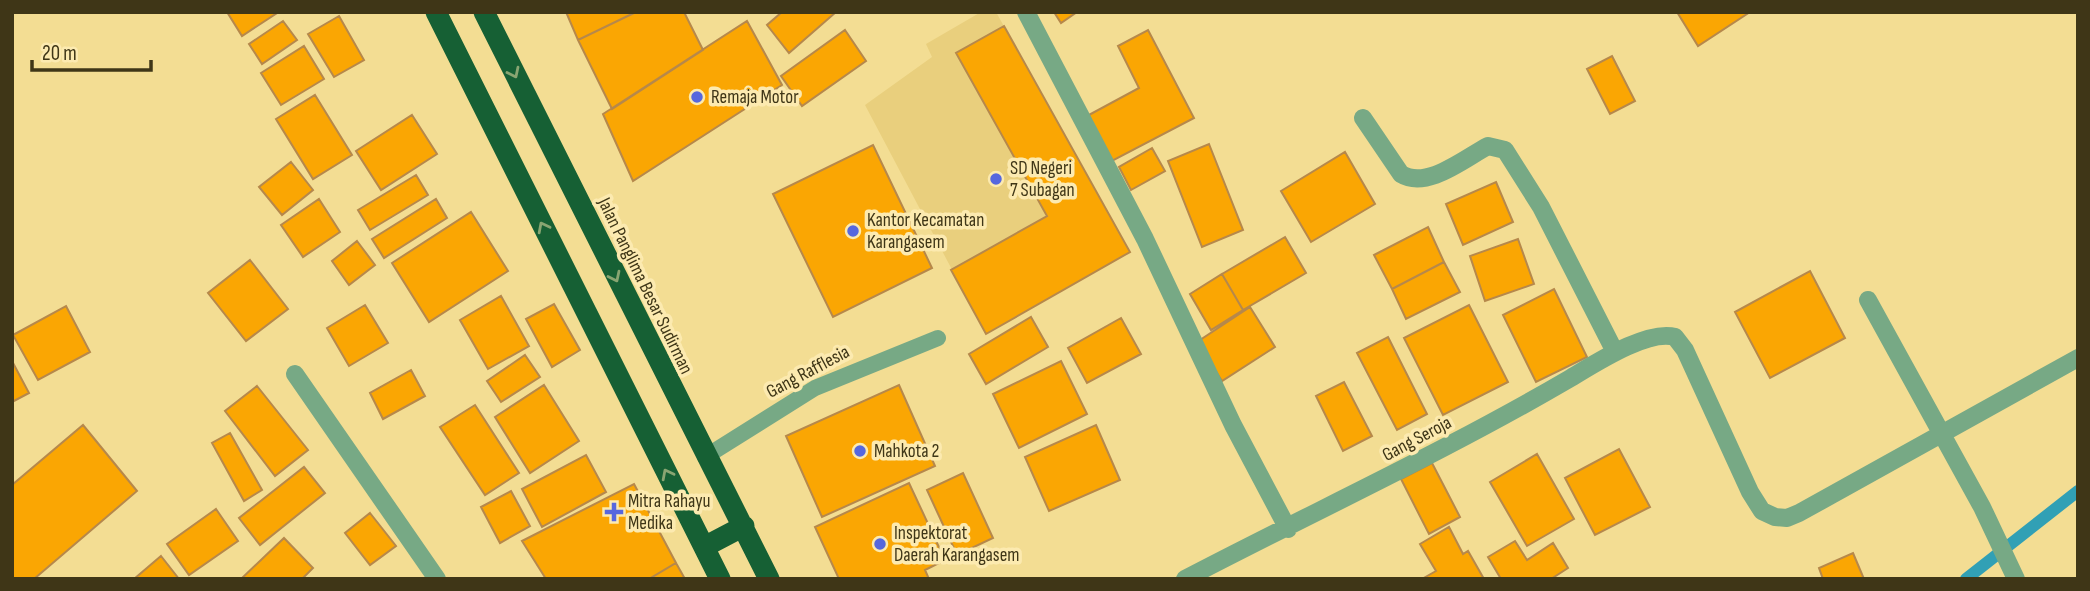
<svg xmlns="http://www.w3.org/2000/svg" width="2090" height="591" font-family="'Sofia Sans Condensed',sans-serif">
	<rect width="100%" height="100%" fill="#f3dd93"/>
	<path fill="#e9cf7d" d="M 981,12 L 996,12 L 1130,252 L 986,334 L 865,105 L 932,57 L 926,44 Z"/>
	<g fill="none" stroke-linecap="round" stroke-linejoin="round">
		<path stroke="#31a0b5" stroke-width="12" d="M 1966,579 L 2078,491"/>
	</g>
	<path fill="#faa603" stroke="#b6884b" stroke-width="2" d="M 227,12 L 276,12 L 277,13 L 242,36 Z
		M 566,12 L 636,12 L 578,40 Z
		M 636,12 L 684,12 L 703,50 L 612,109 L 578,40 Z
		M 782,12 L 836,12 L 789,53 L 767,25 Z
		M 1054,12 L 1077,12 L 1061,23 Z
		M 1677,12 L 1750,12 L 1698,46 Z
		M 339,16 L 364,60 L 334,77 L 308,34 Z
		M 283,21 L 297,40 L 262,64 L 249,44 Z
		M 747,21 L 782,85 L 633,181 L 603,114 Z
		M 1004,26 L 1130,252 L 986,334 L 951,270 L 1047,216 L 956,53 Z
		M 845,30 L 866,61 L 802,106 L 781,76 Z
		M 1148,30 L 1194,118 L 1110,162 L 1087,116 L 1139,88 L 1118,46 Z
		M 304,46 L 324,79 L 281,105 L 261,73 Z
		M 1612,56 L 1635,101 L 1610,114 L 1587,69 Z
		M 315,95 L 352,155 L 313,179 L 276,119 Z
		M 412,115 L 437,154 L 381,190 L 356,151 Z
		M 1209,144 L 1243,230 L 1202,247 L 1168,161 Z
		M 873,145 L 932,268 L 833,317 L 773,194 Z
		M 1152,148 L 1165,171 L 1131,190 L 1119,167 Z
		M 1345,152 L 1375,204 L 1311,242 L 1281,191 Z
		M 291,162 L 313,190 L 282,215 L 259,187 Z
		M 416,175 L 428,195 L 370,230 L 358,210 Z
		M 1496,182 L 1513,222 L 1463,245 L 1446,204 Z
		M 319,199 L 340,232 L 303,257 L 281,225 Z
		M 436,199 L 447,218 L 384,258 L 372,239 Z
		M 471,212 L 508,271 L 429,322 L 392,263 Z
		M 1428,227 L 1444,262 L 1392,289 L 1374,255 Z
		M 1285,237 L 1306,273 L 1243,310 L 1222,274 Z
		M 1518,239 L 1534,284 L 1485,301 L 1470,256 Z
		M 357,241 L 375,265 L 349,285 L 332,261 Z
		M 250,260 L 288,309 L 246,341 L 208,293 Z
		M 1444,262 L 1460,292 L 1406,319 L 1392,289 Z
		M 1810,271 L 1845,338 L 1770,378 L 1735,312 Z
		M 1222,274 L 1243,310 L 1211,330 L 1190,294 Z
		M 1554,289 L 1587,357 L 1536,382 L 1503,315 Z
		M 501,296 L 529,346 L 488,369 L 460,320 Z
		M 554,304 L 580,350 L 552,367 L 526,319 Z
		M 365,305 L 388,343 L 349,366 L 327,328 Z
		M 1469,305 L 1508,382 L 1443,415 L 1404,338 Z
		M 66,306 L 90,352 L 38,380 L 13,335 Z
		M 1250,307 L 1275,347 L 1222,381 L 1197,342 Z
		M 1031,317 L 1048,347 L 986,384 L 969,354 Z
		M 1121,318 L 1141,354 L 1087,383 L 1068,348 Z
		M 1388,337 L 1427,414 L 1397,430 L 1357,353 Z
		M 525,355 L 540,377 L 501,402 L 487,381 Z
		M 12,361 L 29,393 L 12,402 Z
		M 1061,361 L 1087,414 L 1019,448 L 993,394 Z
		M 411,370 L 425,396 L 383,419 L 370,393 Z
		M 1344,382 L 1372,436 L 1343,451 L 1316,396 Z
		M 544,385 L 579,441 L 530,473 L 495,417 Z
		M 899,385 L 935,466 L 822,517 L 786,436 Z
		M 257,386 L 308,450 L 275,476 L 225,411 Z
		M 475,405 L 519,473 L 485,495 L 440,427 Z
		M 83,425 L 137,491 L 34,579 L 12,579 L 12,485 Z
		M 1096,425 L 1120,480 L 1049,511 L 1025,457 Z
		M 230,433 L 262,490 L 244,501 L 212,443 Z
		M 1619,449 L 1650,507 L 1595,535 L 1565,478 Z
		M 1537,454 L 1574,519 L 1527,546 L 1490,482 Z
		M 586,455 L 606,492 L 542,527 L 522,489 Z
		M 1432,463 L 1460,517 L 1429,534 L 1401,479 Z
		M 304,467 L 325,493 L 260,545 L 239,518 Z
		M 963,473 L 993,538 L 957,555 L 927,490 Z
		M 909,483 L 945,560 L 925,570 L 929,579 L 839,579 L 815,527 Z
		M 634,484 L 676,563 L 649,579 L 546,579 L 522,541 Z
		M 511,491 L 530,526 L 500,543 L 481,507 Z
		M 216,509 L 238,541 L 189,575 L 167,544 Z
		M 370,513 L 396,546 L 370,565 L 345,533 Z
		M 1449,527 L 1463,554 L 1468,551 L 1484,579 L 1422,579 L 1436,571 L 1420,544 Z
		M 284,538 L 313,568 L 302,579 L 241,579 Z
		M 1515,541 L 1527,560 L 1553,543 L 1568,568 L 1551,579 L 1501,579 L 1488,557 Z
		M 1853,553 L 1864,579 L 1823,579 L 1819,568 Z
		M 161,556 L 179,579 L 134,579 Z
		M 676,563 L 685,579 L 649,579 Z"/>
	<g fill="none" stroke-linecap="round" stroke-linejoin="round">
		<path stroke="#77a985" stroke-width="16" d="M 705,457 L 815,388 L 938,338"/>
		<path stroke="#77a985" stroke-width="18" d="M 1026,12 L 1145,239 L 1233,425 L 1288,529
			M 1363,118 L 1401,174 C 1427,190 1465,158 1488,146 L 1505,150 L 1541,207 L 1615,352
			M 1868,300 L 1982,507 L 2016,579
			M 295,374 L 437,579
			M 1185,579 C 1313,512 1444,452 1569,379 C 1593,365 1647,329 1675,337 L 1685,350 L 1750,492 L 1762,511 L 1775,517 L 1787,518 L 1799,513 L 2078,358"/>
		<path stroke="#166034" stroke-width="21" d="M 436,12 L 720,579
			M 484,12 L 769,579
			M 704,547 L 744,526"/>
	</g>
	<defs><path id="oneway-chevron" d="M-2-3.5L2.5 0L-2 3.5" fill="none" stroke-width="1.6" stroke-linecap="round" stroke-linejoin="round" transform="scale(1.75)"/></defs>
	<g stroke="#89a572">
		<use href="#oneway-chevron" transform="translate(514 73) rotate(64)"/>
		<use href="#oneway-chevron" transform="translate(543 227) rotate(-117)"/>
		<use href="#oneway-chevron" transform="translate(615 277) rotate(64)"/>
		<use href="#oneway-chevron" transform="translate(667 474) rotate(-117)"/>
	</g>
	<g fill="#5667de" stroke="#fceab0" stroke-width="2.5">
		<circle cx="697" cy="97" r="7"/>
		<circle cx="996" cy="179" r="7"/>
		<circle cx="853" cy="231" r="7"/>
		<circle cx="860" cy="451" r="7"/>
		<path d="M610.5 501.5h7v7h7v7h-7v7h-7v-7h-7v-7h7z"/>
		<circle cx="880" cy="544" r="7"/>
	</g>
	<g text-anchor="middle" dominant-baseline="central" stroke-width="7" stroke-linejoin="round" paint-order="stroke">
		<g font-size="19" fill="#3f3617" stroke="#fceab0" text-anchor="start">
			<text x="711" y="97">Remaja Motor</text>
			<text x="1010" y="168">SD Negeri<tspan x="1010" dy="22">7 Subagan</tspan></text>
			<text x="867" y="220">Kantor Kecamatan<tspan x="867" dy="22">Karangasem</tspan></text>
			<text x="874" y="451">Mahkota 2</text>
			<text x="628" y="501">Mitra Rahayu<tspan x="628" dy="22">Medika</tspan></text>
			<text x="894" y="533">Inspektorat<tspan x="894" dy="22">Daerah Karangasem</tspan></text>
		</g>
		<g font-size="19" fill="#3f3617" stroke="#fceab0">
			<text transform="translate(645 286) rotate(64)">Jalan Panglima Besar Sudirman</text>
			<text transform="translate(808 372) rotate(-28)">Gang Rafflesia</text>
			<text transform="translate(1417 439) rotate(-28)">Gang Seroja</text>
		</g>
	</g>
	<rect width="2090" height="591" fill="none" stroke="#3f3617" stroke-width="28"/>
	<path d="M32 60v10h119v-10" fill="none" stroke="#3f3617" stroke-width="3.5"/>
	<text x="42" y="60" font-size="21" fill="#3f3617" stroke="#fceab0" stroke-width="5" paint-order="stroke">20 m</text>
</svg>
